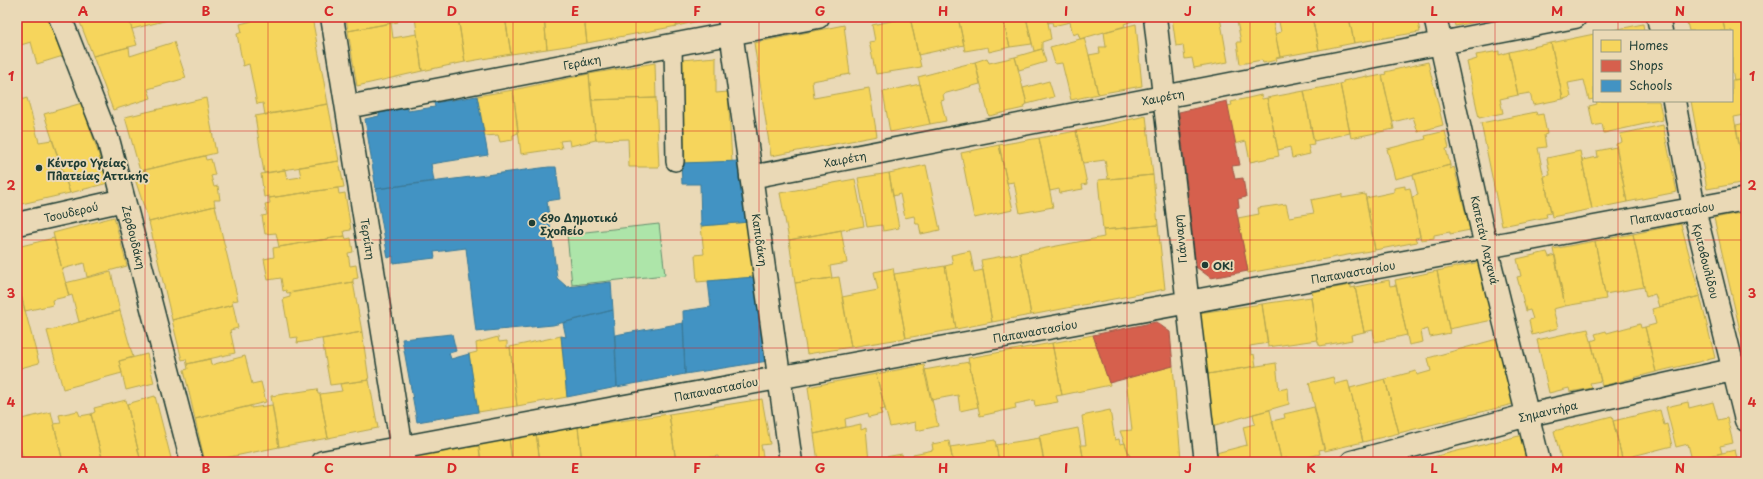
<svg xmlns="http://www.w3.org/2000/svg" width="1763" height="479" font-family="'Playpen Sans',sans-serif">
	<rect width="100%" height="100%" fill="#ead9b6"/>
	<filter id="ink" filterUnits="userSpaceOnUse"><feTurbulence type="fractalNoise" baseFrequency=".025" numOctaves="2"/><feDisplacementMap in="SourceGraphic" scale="8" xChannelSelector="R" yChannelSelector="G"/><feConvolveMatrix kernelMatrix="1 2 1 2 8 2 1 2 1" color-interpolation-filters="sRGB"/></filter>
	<g filter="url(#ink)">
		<path fill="#ade5a9" stroke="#66916e" d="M 659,224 L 665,275 L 572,285 L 567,234 Z"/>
		<path fill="#f6d55c" stroke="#b6a750" d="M 17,17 L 52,17 L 63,56 L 37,64 L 31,42 L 17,46 Z
			M 78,17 L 128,17 L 137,45 L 93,56 Z
			M 128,17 L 172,17 L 172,19 L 132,29 Z
			M 251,17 L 312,17 L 328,104 L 265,115 L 263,103 L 257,104 L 249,64 L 243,66 L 237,34 L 242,32 L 240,24 L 252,21 Z
			M 346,17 L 397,17 L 398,22 L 348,31 Z
			M 415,17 L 458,17 L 465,62 L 422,71 Z
			M 458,17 L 505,17 L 511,54 L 465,62 Z
			M 505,17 L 544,17 L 547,49 L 511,54 Z
			M 544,17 L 584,17 L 587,43 L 547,49 Z
			M 584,17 L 675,17 L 677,26 L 587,43 Z
			M 675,17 L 715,17 L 677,26 Z
			M 910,17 L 921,67 L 876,74 L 869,42 L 875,41 L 872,25 Z
			M 910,17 L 958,17 L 964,45 L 918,55 Z
			M 958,17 L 1002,17 L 1010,47 L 989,52 L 988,47 L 965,51 Z
			M 1002,17 L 1026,17 L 1032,44 L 1010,47 Z
			M 1026,17 L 1047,17 L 1051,39 L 1042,42 L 1042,49 L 1034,51 Z
			M 1047,17 L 1135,17 L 1135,20 L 1124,24 L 1125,26 L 1080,39 L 1078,33 L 1073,35 L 1070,22 L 1053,26 L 1052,22 L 1048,23 Z
			M 1172,17 L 1220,17 L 1228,62 L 1194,68 L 1192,58 L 1185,59 L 1183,45 L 1176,46 Z
			M 1250,17 L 1272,17 L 1280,57 L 1276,58 L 1277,60 L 1263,63 L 1262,60 L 1240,64 L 1237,42 L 1241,42 L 1237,21 L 1251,19 Z
			M 1278,17 L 1312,17 L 1319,50 L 1280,57 L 1275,34 L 1281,32 Z
			M 1312,17 L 1349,17 L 1354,43 L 1319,50 Z
			M 1349,17 L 1417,17 L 1420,32 L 1354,43 Z
			M 1453,17 L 1500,17 L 1455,26 Z
			M 1691,17 L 1722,17 L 1725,31 L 1689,31 L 1686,18 Z
			M 1722,17 L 1746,17 L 1746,78 L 1734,80 L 1732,71 L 1732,31 L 1725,31 Z
			M 391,23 L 393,38 L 417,34 L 422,71 L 357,86 L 348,31 Z
			M 1136,24 L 1142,86 L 1098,94 L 1089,55 L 1100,53 L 1099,47 L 1106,47 L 1104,32 Z
			M 1643,24 L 1644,31 L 1609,31 Z
			M 844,25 L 850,74 L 812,81 L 814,98 L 869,88 L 877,136 L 771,156 L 754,43 Z
			M 1594,34 L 1594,99 L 1589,100 L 1584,80 L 1568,83 L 1571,97 L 1563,99 L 1551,43 Z
			M 1084,38 L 1089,55 L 1098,94 L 1071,100 L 1062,63 L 1055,64 L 1050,47 Z
			M 174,42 L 186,78 L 148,89 L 151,98 L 113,110 L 93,56 L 129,47 L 130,56 Z
			M 1551,43 L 1563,99 L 1533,105 L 1530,93 L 1518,95 L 1509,52 Z
			M 1042,49 L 1046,62 L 1019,70 L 1015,57 Z
			M 1499,51 L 1499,55 L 1509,52 L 1518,95 L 1500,99 L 1503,113 L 1479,118 L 1467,62 L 1477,59 L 1476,55 Z
			M 716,57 L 716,93 L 728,92 L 732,162 L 685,164 L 681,60 Z
			M 1015,57 L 1027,104 L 1023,106 L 1024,108 L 989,116 L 975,62 L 987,58 L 989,63 Z
			M 975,62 L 980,84 L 943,94 L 944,100 L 941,101 L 946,121 L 930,124 L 918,77 Z
			M 1428,62 L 1443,125 L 1418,132 L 1413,117 L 1393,122 L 1382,75 L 1386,74 L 1385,72 Z
			M 655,63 L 656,98 L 591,100 L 589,74 Z
			M 589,74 L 596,140 L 570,146 L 569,140 L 560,141 L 562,148 L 521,154 L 513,90 Z
			M 1382,75 L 1394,129 L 1351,138 L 1340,84 L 1343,83 L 1343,81 L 1367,76 L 1367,78 Z
			M 1746,78 L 1746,100 L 1743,101 L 1745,115 L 1734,117 L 1746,182 L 1707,189 L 1691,101 L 1732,101 L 1732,80 Z
			M 1049,81 L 1054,97 L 1027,104 L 1023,88 Z
			M 920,84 L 930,124 L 890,132 L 883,92 Z
			M 1340,84 L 1350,133 L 1314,141 L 1304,91 Z
			M 513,90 L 518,133 L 513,135 L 513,140 L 500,142 L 498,135 L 485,136 L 477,96 Z
			M 1304,91 L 1314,144 L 1308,145 L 1310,154 L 1292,158 L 1290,147 L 1278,150 L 1267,98 Z
			M 1261,95 L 1262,99 L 1267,98 L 1279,156 L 1250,162 L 1246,141 L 1235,144 L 1227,106 L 1232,105 L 1231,102 Z
			M 27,98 L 39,142 L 52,140 L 70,193 L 17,205 L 17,101 Z
			M 206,98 L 216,153 L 140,171 L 125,117 Z
			M 656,98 L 659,167 L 629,167 L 628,139 L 596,140 L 591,100 Z
			M 1596,101 L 1659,101 L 1663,120 L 1604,133 L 1602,124 L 1593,126 L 1589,106 L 1597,104 Z
			M 82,103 L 108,183 L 70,193 L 44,114 Z
			M 328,104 L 339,161 L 264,173 L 255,116 Z
			M 1536,112 L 1537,115 L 1543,114 L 1547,134 L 1544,135 L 1546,147 L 1538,148 L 1551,213 L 1546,214 L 1547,217 L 1502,226 L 1481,123 Z
			M 1146,116 L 1153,175 L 1108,179 L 1105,160 L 1083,163 L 1076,131 Z
			M 1746,123 L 1746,182 L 1736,125 Z
			M 1663,125 L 1677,192 L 1627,202 L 1616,144 L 1622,142 L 1620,134 Z
			M 1076,131 L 1087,184 L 1082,185 L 1083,189 L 1060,193 L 1059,189 L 1050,191 L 1039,138 Z
			M 1445,131 L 1449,148 L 1446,149 L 1450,165 L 1395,179 L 1387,149 L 1426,139 L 1425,136 Z
			M 1039,138 L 1053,207 L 1020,213 L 1014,182 L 1007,183 L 999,145 Z
			M 999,145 L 1013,210 L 974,218 L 961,153 Z
			M 1616,147 L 1627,202 L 1592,209 L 1582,160 L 1598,157 L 1597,151 Z
			M 1580,151 L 1592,209 L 1552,217 L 1544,176 L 1550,175 L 1547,158 Z
			M 205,156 L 206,160 L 211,159 L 215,175 L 211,176 L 214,187 L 218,186 L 220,200 L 214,200 L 215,206 L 149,222 L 133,173 Z
			M 339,161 L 344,187 L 269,198 L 269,196 L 264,197 L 261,174 L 285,170 L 287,179 L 301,177 L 299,167 Z
			M 926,165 L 940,230 L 921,234 L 919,224 L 916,224 L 914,216 L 905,218 L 900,194 L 893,196 L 889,173 Z
			M 1450,165 L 1450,169 L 1454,167 L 1470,230 L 1450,234 L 1450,232 L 1434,235 L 1434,238 L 1421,240 L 1412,197 L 1418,195 L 1413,175 Z
			M 889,173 L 899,228 L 883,231 L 882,225 L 867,227 L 858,178 Z
			M 1153,175 L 1158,225 L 1103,230 L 1098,180 Z
			M 855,179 L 864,226 L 789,240 L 780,193 Z
			M 1405,186 L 1405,189 L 1410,188 L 1420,237 L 1415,238 L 1417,242 L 1375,250 L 1366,198 L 1394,192 L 1394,188 Z
			M 338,188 L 339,194 L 345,193 L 351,230 L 344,231 L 345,236 L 279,247 L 276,233 L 265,234 L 262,216 L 267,215 L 265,204 L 270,203 L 269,198 Z
			M 1342,194 L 1342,198 L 1365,194 L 1375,250 L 1248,273 L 1238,218 L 1259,214 L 1258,208 L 1286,204 L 1289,217 L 1314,213 L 1311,200 Z
			M 215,206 L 238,300 L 232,301 L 233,305 L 172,320 L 149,222 Z
			M 1746,212 L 1746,352 L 1745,352 L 1714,218 Z
			M 114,217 L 127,266 L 87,277 L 84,263 L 62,269 L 53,233 Z
			M 749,222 L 754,277 L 697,282 L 695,255 L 704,254 L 701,226 Z
			M 1681,224 L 1700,296 L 1659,307 L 1655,294 L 1646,297 L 1633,234 Z
			M 1158,225 L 1165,289 L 1031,315 L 1020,253 L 1104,237 L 1103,230 Z
			M 841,230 L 847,263 L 830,266 L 832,278 L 795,283 L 789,240 Z
			M 1633,234 L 1644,287 L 1605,294 L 1595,241 Z
			M 345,236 L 346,239 L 351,238 L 353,252 L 348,253 L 350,266 L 356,265 L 358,278 L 353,279 L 353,282 L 287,293 L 286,290 L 283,291 L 281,278 L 268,280 L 264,259 L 274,257 L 273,248 Z
			M 54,238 L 69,296 L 52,300 L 53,305 L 25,311 L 17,280 L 17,247 Z
			M 1595,241 L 1606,299 L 1565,306 L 1553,249 Z
			M 970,251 L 974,272 L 983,270 L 992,322 L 956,329 L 945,266 L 953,264 L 951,255 Z
			M 1547,252 L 1549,257 L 1555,255 L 1565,306 L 1553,309 L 1558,328 L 1532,335 L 1529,320 L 1533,319 L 1530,310 L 1526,311 L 1517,277 L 1521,276 L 1517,259 Z
			M 1020,253 L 1031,315 L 992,322 L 981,260 Z
			M 1480,262 L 1493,320 L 1449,329 L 1437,271 Z
			M 945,266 L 956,329 L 906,338 L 894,274 Z
			M 893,268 L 906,338 L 851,347 L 842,297 L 878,290 L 874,272 Z
			M 1437,271 L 1450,333 L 1430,337 L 1428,329 L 1421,331 L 1423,342 L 1409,345 L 1395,280 Z
			M 111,272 L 120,311 L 79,322 L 72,295 L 69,296 L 65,283 Z
			M 839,277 L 851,347 L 807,354 L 795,283 Z
			M 17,280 L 39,363 L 17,369 Z
			M 1389,280 L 1390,286 L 1396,285 L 1407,335 L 1375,342 L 1373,330 L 1364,332 L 1355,287 Z
			M 353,282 L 362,332 L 297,343 L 298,337 L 290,338 L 283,299 L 290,297 L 290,293 Z
			M 1351,285 L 1351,288 L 1355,287 L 1364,332 L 1351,335 L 1352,340 L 1320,346 L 1317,340 L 1311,297 L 1313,295 L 1312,292 Z
			M 1700,296 L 1715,358 L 1656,372 L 1645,327 L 1656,324 L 1652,309 Z
			M 1311,297 L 1317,340 L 1268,347 L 1262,304 Z
			M 1262,304 L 1268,343 L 1250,346 L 1251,355 L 1254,354 L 1256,366 L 1208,374 L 1199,313 Z
			M 233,305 L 238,328 L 230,330 L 235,353 L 187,364 L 186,359 L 182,360 L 172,320 Z
			M 120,311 L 133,357 L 119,361 L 122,373 L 63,389 L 47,331 Z
			M 1640,324 L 1641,328 L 1645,327 L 1656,372 L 1602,386 L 1591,341 L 1597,339 L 1595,334 L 1606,331 L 1607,333 Z
			M 1588,329 L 1601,381 L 1590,383 L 1592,388 L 1570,392 L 1569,388 L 1549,393 L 1537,340 Z
			M 362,332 L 369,380 L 330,385 L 322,339 Z
			M 1093,335 L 1110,385 L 1062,395 L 1052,343 Z
			M 561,336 L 567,397 L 517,406 L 510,347 Z
			M 498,337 L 499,342 L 507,341 L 507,348 L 510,347 L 517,406 L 478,412 L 469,354 L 477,352 L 476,343 Z
			M 1497,339 L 1513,404 L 1399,433 L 1385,379 L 1416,371 L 1417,375 L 1431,371 L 1428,358 Z
			M 1052,343 L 1062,395 L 1056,396 L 1058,402 L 1035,406 L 1034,400 L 1015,404 L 1016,408 L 980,416 L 968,358 Z
			M 147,354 L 154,383 L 126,390 L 119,361 Z
			M 245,356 L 252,384 L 261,382 L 266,402 L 195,419 L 184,370 L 188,369 L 187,364 L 210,359 L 211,365 Z
			M 969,362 L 978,407 L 960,411 L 958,395 L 931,400 L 924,370 Z
			M 1276,363 L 1279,390 L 1288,388 L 1289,404 L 1212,426 L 1208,374 Z
			M 924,365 L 938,426 L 916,431 L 915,422 L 890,427 L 876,374 Z
			M 1173,366 L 1181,459 L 1162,462 L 1132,462 L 1120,431 L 1132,430 L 1126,378 Z
			M 876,374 L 885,409 L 880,410 L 882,414 L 869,417 L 868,413 L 845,419 L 846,427 L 814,434 L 808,387 Z
			M 1333,377 L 1335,384 L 1348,381 L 1363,442 L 1325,451 L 1309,383 Z
			M 1385,379 L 1399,433 L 1363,442 L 1350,388 Z
			M 369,380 L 378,428 L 328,438 L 320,394 L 342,391 L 340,384 Z
			M 317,389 L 318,394 L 320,394 L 328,438 L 279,447 L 271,396 Z
			M 155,396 L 172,462 L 141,462 L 127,404 Z
			M 762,399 L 770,444 L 761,445 L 764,462 L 719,462 L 718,456 L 676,462 L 669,414 Z
			M 126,400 L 141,462 L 103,462 L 91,414 L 95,412 L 94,408 Z
			M 1688,402 L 1689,408 L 1713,402 L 1718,420 L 1727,418 L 1733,443 L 1720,446 L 1722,453 L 1692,460 L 1688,444 L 1676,447 L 1666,407 Z
			M 272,405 L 279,447 L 205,462 L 195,419 L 251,406 L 251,408 Z
			M 1314,407 L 1324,449 L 1319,450 L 1320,454 L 1290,462 L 1287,458 L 1281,459 L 1272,421 L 1285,418 L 1284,414 Z
			M 1110,410 L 1115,440 L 1119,439 L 1120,444 L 1125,443 L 1132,462 L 1084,462 L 1081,445 L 1086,445 L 1082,416 Z
			M 1270,410 L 1281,459 L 1276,461 L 1276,462 L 1217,462 L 1216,453 L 1247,445 L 1243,427 L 1255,424 L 1253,414 Z
			M 1660,410 L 1664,425 L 1667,424 L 1672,446 L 1629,457 L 1631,461 L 1623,462 L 1613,421 Z
			M 78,411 L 80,416 L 91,414 L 103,462 L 63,462 L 54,424 L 61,423 L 59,415 Z
			M 51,412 L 63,462 L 24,462 L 17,435 L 17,420 Z
			M 669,414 L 676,462 L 582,462 L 578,427 Z
			M 1612,416 L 1623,462 L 1562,462 L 1554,431 Z
			M 861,424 L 861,430 L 866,428 L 869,462 L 818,462 L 814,434 Z
			M 578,427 L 582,462 L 565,462 L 564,459 L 540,461 L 536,433 Z
			M 1078,428 L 1084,462 L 1044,462 L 1039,436 Z
			M 536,433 L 540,462 L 512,462 L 509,438 Z
			M 1523,435 L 1529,462 L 1412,462 Z
			M 509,438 L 512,462 L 481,462 L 478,442 Z
			M 1040,438 L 1044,462 L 999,462 L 996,445 Z
			M 995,440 L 999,462 L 953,462 L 950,447 Z
			M 949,441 L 953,462 L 914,462 L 913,454 L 933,450 L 932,444 Z
			M 466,443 L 466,448 L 479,446 L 481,462 L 418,462 L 416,452 Z
			M 1735,450 L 1738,462 L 1692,462 L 1692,460 Z
			M 902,454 L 903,458 L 912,456 L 914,462 L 869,462 L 869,460 Z"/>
		<path fill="#d6604d" stroke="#9f5646" d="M 1227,101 L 1240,165 L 1232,166 L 1235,179 L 1243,178 L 1246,197 L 1238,199 L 1239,207 L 1236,208 L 1248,271 L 1211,278 L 1196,267 L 1179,112 Z
			M 1156,322 L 1170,332 L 1173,366 L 1109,383 L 1093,335 Z"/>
		<path fill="#4393c3" stroke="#387998" d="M 477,96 L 488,155 L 431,164 L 434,181 L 376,189 L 365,119 L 379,116 L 379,113 L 408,108 L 408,111 L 435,107 L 434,103 Z
			M 741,161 L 749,222 L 701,226 L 700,184 L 682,184 L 681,163 Z
			M 549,167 L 556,167 L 560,199 L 547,201 L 557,278 L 567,287 L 611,282 L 613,310 L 553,325 L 476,332 L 466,248 L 434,252 L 435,258 L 393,263 L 393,256 L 388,258 L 376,189 Z
			M 754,277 L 768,361 L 685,374 L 683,311 L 711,307 L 708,281 Z
			M 613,310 L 617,387 L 567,397 L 561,336 L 566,337 L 563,323 Z
			M 683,323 L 685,374 L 617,387 L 615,335 Z
			M 452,334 L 456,351 L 449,353 L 451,359 L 469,354 L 478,412 L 417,422 L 402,339 Z"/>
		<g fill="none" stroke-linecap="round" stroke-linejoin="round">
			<defs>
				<path id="lane" d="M 673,45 L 675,162"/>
				<path id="street" d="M 60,17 L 109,143 L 192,462
					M 332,17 L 404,462
					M 729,17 L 791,462
					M 1155,17 L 1206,462
					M 1435,17 L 1486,247 L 1539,462
					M 1658,17 L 1661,31
					M 1674,101 L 1694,209 L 1746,420
					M 347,107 L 818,17
					M 751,177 L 1575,17
					M 17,224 L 124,200
					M 323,462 L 1746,199
					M 1352,462 L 1528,415 L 1746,367"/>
			</defs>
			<use href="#lane" stroke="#1f3d34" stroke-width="20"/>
			<use href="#street" stroke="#1f3d34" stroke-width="25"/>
			<use href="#lane" stroke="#ead9b6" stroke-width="17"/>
			<use href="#street" stroke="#ead9b6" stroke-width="22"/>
		</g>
	</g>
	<path fill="none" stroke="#d62828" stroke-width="1" stroke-opacity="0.55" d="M 145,17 L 145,462M 268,17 L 268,462M 390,17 L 390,462M 513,17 L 513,462M 636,17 L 636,462M 759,17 L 759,462M 882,17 L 882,462M 1004,17 L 1004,462M 1127,17 L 1127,462M 1250,17 L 1250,462M 1373,17 L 1373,462M 1495,17 L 1495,462M 1618,17 L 1618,31M 1618,101 L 1618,462M 17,131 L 1746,131M 17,240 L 1746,240M 17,348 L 1746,348"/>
	<g fill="#1f3d34" stroke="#ead9b6" stroke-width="1.5">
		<circle cx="39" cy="168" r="4"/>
		<circle cx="532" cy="223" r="4"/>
		<circle cx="1205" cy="265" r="4"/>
	</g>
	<g text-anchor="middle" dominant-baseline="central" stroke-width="4" stroke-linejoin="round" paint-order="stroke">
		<g font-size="11" fill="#1f3d34" stroke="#ead9b6">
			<text transform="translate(582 62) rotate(-11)">Γεράκη</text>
			<text transform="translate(1163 97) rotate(-11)">Χαιρέτη</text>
			<text transform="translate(845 159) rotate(-11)">Χαιρέτη</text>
			<text transform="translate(71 212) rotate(-13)">Τσουδερού</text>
			<text transform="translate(1672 213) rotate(-10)">Παπαναστασίου</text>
			<text transform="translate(134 237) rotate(76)">Ζερβουδάκη</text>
			<text transform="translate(368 239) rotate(81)">Τερτίπη</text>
			<text transform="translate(1180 239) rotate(-96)">Γιάνναρη</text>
			<text transform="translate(760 240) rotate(82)">Καπιδάκη</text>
			<text transform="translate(1485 240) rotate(77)">Καπετάν Λαχανά</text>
			<text transform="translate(1706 261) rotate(76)">Κριτοβουλίδου</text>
			<text transform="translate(1353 272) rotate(-10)">Παπαναστασίου</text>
			<text transform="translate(1035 331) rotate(-10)">Παπαναστασίου</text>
			<text transform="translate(716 389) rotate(-11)">Παπαναστασίου</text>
			<text transform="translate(1548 411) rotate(-13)">Σημαντήρα</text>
		</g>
		<g font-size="11" font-weight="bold" fill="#1f3d34" stroke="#ead9b6" text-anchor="start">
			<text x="47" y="162">Κέντρο Υγείας<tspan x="47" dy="13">Πλατείας Αττικής</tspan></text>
			<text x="540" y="217">69ο Δημοτικό<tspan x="540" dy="13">Σχολείο</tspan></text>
			<text x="1213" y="265">OK!</text>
		</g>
	</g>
	<rect width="1763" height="479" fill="none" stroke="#ead9b6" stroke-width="44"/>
	<rect x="1593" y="30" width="140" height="72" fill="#ead9b6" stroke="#999b82"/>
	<rect x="1601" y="40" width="20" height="12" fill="#f6d55c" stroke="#999b82"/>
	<text x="1629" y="50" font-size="12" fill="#1f3d34">Homes</text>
	<rect x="1601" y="60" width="20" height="12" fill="#d6604d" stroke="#999b82"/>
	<text x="1629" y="70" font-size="12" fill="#1f3d34">Shops</text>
	<rect x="1601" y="80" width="20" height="12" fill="#4393c3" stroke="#999b82"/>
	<text x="1629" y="90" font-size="12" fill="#1f3d34">Schools</text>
	<rect x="22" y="22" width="1719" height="435" fill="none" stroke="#d62828" stroke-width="1.5"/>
	<g font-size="13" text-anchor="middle" font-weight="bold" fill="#d62828">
		<text x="83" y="16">A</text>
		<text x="206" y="16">B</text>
		<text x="329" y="16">C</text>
		<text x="452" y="16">D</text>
		<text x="575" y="16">E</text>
		<text x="697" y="16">F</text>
		<text x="820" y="16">G</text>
		<text x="943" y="16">H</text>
		<text x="1066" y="16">I</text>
		<text x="1188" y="16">J</text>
		<text x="1311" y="16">K</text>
		<text x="1434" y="16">L</text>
		<text x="1557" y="16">M</text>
		<text x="1680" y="16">N</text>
		<text x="11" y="81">1</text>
		<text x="1752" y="81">1</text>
		<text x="11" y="190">2</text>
		<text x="1752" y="190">2</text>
		<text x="11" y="298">3</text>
		<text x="1752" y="298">3</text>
		<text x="11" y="407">4</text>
		<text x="1752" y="407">4</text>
		<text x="83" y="473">A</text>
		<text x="206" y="473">B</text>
		<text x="329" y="473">C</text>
		<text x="452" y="473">D</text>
		<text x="575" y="473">E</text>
		<text x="697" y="473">F</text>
		<text x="820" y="473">G</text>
		<text x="943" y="473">H</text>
		<text x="1066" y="473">I</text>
		<text x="1188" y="473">J</text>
		<text x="1311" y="473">K</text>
		<text x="1434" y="473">L</text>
		<text x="1557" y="473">M</text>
		<text x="1680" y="473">N</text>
	</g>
</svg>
